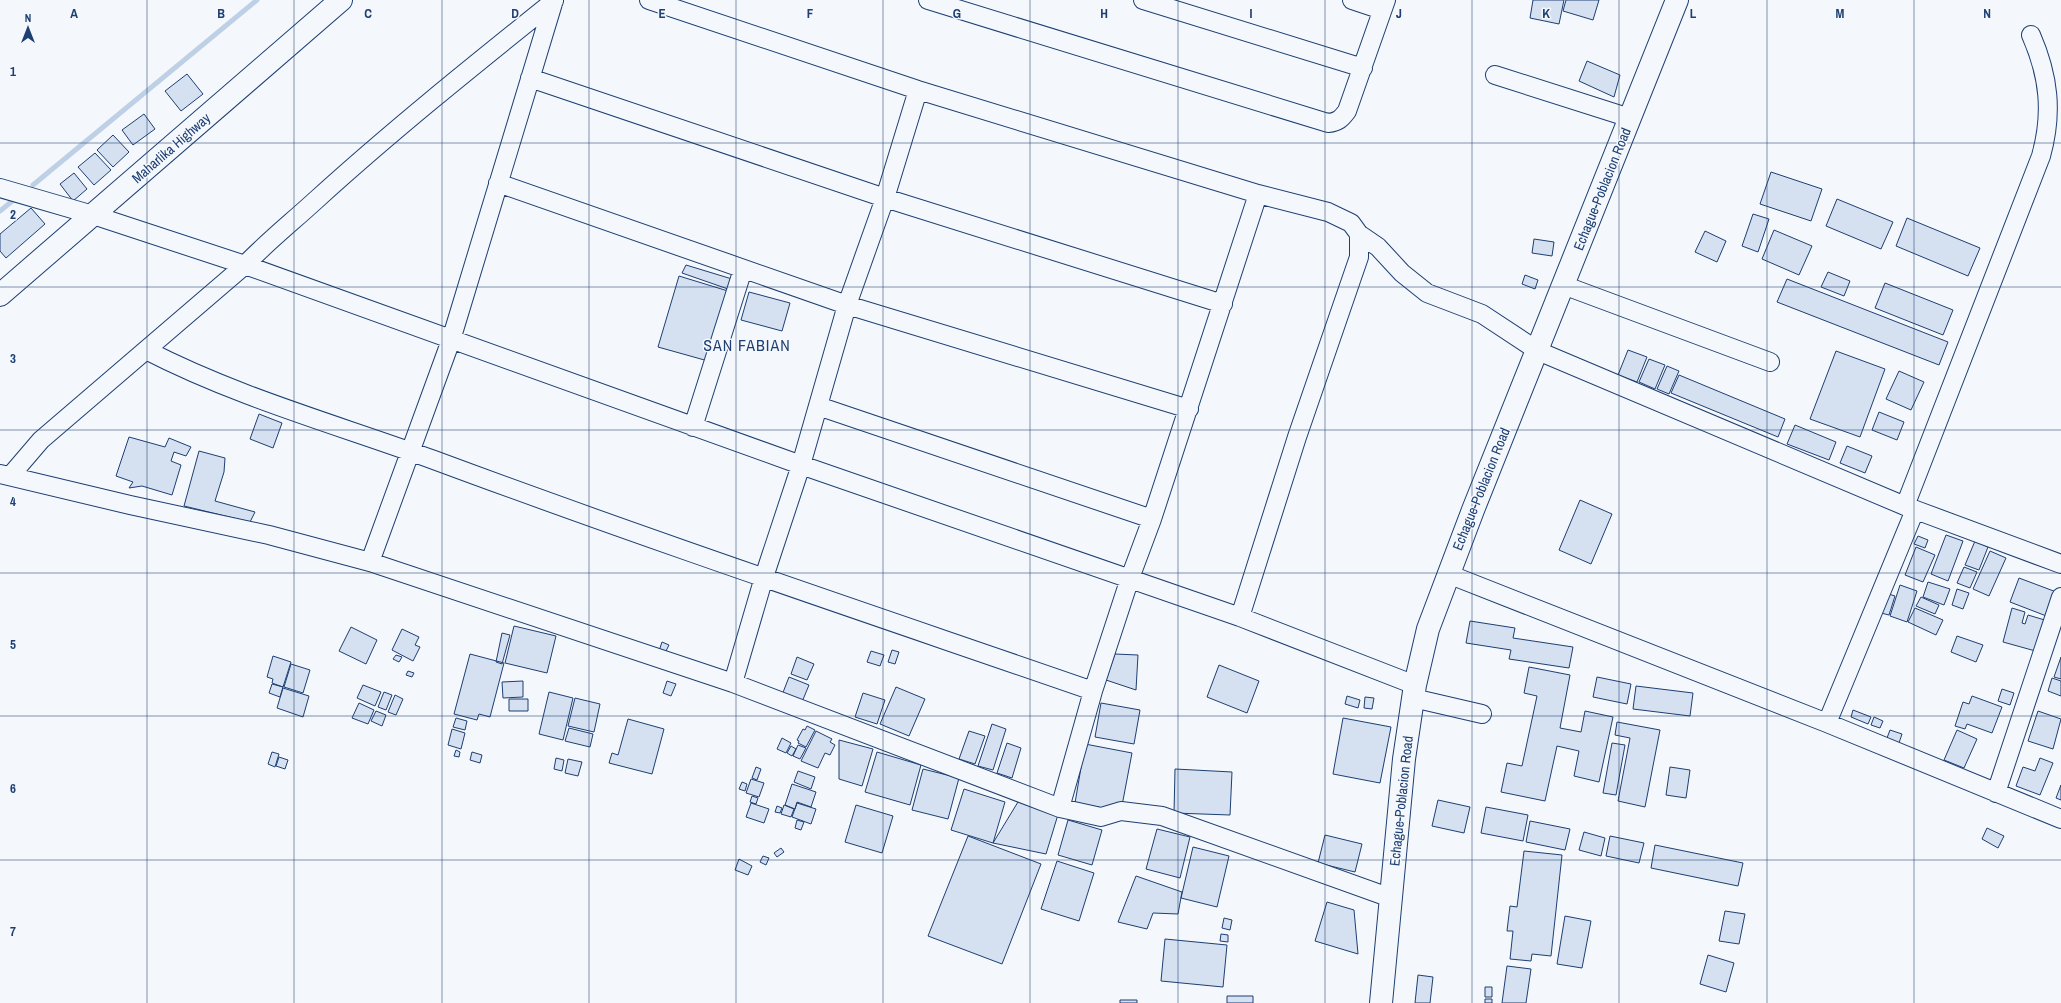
<svg xmlns="http://www.w3.org/2000/svg" width="2061" height="1003" font-family="'Archivo Narrow',sans-serif">
	<rect width="100%" height="100%" fill="#f4f7fb"/>
	<g fill="none" stroke-linecap="round" stroke-linejoin="round">
		<path stroke="#bed0e5" stroke-width="5" d="M 33,185 L 257,0
			M 0,211 L 16,198"/>
	</g>
	<path fill="#d5e0f0" stroke="#1d3f73" d="M 1533,0 L 1564,0 L 1559,24 L 1530,18 Z
		M 1566,0 L 1599,0 L 1593,20 L 1563,11 Z
		M 1587,61 L 1620,75 L 1614,97 L 1579,81 Z
		M 187,74 L 203,94 L 181,111 L 165,91 Z
		M 144,114 L 155,129 L 133,145 L 122,130 Z
		M 113,135 L 129,152 L 113,167 L 97,150 Z
		M 95,153 L 111,170 L 94,185 L 78,167 Z
		M 1771,172 L 1822,189 L 1811,221 L 1760,204 Z
		M 74,173 L 87,189 L 73,201 L 60,184 Z
		M 1837,199 L 1893,222 L 1881,249 L 1826,226 Z
		M 31,208 L 45,224 L 6,258 L 0,251 L 0,234 Z
		M 1753,214 L 1769,219 L 1758,252 L 1742,246 Z
		M 1907,218 L 1980,248 L 1968,276 L 1896,246 Z
		M 1774,230 L 1812,246 L 1799,275 L 1762,259 Z
		M 1705,231 L 1726,241 L 1717,262 L 1695,252 Z
		M 1534,239 L 1554,242 L 1552,256 L 1532,253 Z
		M 686,265 L 732,279 L 728,289 L 682,273 Z
		M 1828,272 L 1850,281 L 1844,296 L 1821,287 Z
		M 1525,275 L 1538,280 L 1535,289 L 1522,284 Z
		M 679,276 L 728,291 L 708,361 L 658,347 Z
		M 1787,279 L 1948,342 L 1939,365 L 1777,302 Z
		M 1885,283 L 1953,310 L 1943,335 L 1875,308 Z
		M 749,292 L 790,303 L 782,331 L 741,320 Z
		M 1628,350 L 1647,357 L 1637,382 L 1618,375 Z
		M 1836,351 L 1885,369 L 1860,437 L 1810,419 Z
		M 1649,359 L 1665,365 L 1655,389 L 1639,382 Z
		M 1667,366 L 1679,371 L 1669,394 L 1657,389 Z
		M 1899,371 L 1924,382 L 1911,410 L 1886,399 Z
		M 1679,375 L 1785,419 L 1778,437 L 1671,393 Z
		M 1879,412 L 1904,422 L 1897,440 L 1872,430 Z
		M 259,414 L 282,423 L 273,448 L 250,439 Z
		M 1795,425 L 1836,442 L 1829,460 L 1787,444 Z
		M 129,437 L 165,447 L 169,438 L 191,447 L 186,456 L 174,452 L 171,461 L 181,465 L 172,495 L 142,486 L 129,488 L 133,482 L 116,476 Z
		M 1847,446 L 1872,456 L 1865,473 L 1840,463 Z
		M 199,451 L 225,458 L 224,472 L 215,501 L 255,512 L 250,522 L 184,506 Z
		M 1580,500 L 1612,514 L 1591,564 L 1559,550 Z
		M 1946,535 L 1963,541 L 1948,581 L 1931,574 Z
		M 1918,536 L 1928,540 L 1925,548 L 1914,544 Z
		M 1975,541 L 1988,547 L 1979,570 L 1965,565 Z
		M 1916,547 L 1935,555 L 1923,582 L 1905,575 Z
		M 1990,551 L 2006,558 L 1989,596 L 1973,589 Z
		M 1964,567 L 1977,572 L 1970,588 L 1957,583 Z
		M 2019,578 L 2059,593 L 2049,617 L 2010,602 Z
		M 1928,582 L 1950,589 L 1944,605 L 1923,597 Z
		M 1900,585 L 1917,591 L 1907,622 L 1890,616 Z
		M 1957,589 L 1969,593 L 1963,609 L 1952,605 Z
		M 1882,592 L 1895,596 L 1889,615 L 1877,612 Z
		M 1921,597 L 1939,605 L 1935,614 L 1916,606 Z
		M 1915,608 L 1943,620 L 1936,635 L 1908,622 Z
		M 2012,608 L 2025,612 L 2022,623 L 2025,624 L 2028,615 L 2048,621 L 2039,652 L 2003,642 Z
		M 1470,621 L 1515,628 L 1513,638 L 1573,647 L 1569,668 L 1509,659 L 1511,650 L 1466,643 Z
		M 514,626 L 556,636 L 547,673 L 505,663 Z
		M 351,627 L 377,640 L 366,664 L 339,651 Z
		M 402,629 L 419,637 L 415,645 L 420,647 L 413,661 L 392,650 Z
		M 502,633 L 510,635 L 502,664 L 496,662 Z
		M 1957,636 L 1983,645 L 1976,662 L 1951,652 Z
		M 662,642 L 669,645 L 665,653 L 659,651 Z
		M 892,650 L 899,652 L 895,664 L 888,662 Z
		M 871,651 L 884,655 L 880,666 L 867,662 Z
		M 470,654 L 504,663 L 490,717 L 479,714 L 477,720 L 454,714 Z
		M 1115,654 L 1138,655 L 1136,690 L 1106,680 Z
		M 396,655 L 402,657 L 399,662 L 393,659 Z
		M 273,656 L 291,662 L 283,687 L 272,683 L 273,679 L 267,677 Z
		M 797,657 L 814,664 L 807,680 L 791,674 Z
		M 2061,657 L 2061,679 L 2054,677 Z
		M 291,664 L 310,670 L 303,693 L 284,687 Z
		M 1219,665 L 1259,681 L 1247,713 L 1207,697 Z
		M 1529,667 L 1570,675 L 1560,728 L 1581,732 L 1585,711 L 1613,717 L 1599,782 L 1574,776 L 1579,751 L 1557,746 L 1545,801 L 1501,792 L 1507,763 L 1522,766 L 1537,696 L 1524,693 Z
		M 408,671 L 414,673 L 412,677 L 406,675 Z
		M 789,677 L 809,685 L 802,702 L 782,695 Z
		M 1597,677 L 1631,684 L 1627,704 L 1593,697 Z
		M 2052,678 L 2061,681 L 2061,696 L 2048,691 Z
		M 523,681 L 523,697 L 503,698 L 502,682 Z
		M 667,681 L 676,684 L 671,696 L 663,693 Z
		M 272,684 L 283,687 L 280,697 L 269,693 Z
		M 363,685 L 381,692 L 375,706 L 357,698 Z
		M 1636,686 L 1693,693 L 1690,716 L 1633,709 Z
		M 896,687 L 925,699 L 909,736 L 880,724 Z
		M 283,688 L 309,696 L 303,717 L 277,708 Z
		M 2002,689 L 2014,693 L 2010,705 L 1998,701 Z
		M 384,692 L 392,695 L 386,710 L 378,707 Z
		M 549,692 L 573,698 L 563,740 L 539,734 Z
		M 863,693 L 885,700 L 877,724 L 855,717 Z
		M 395,695 L 403,699 L 396,715 L 388,712 Z
		M 1347,696 L 1360,700 L 1358,708 L 1345,704 Z
		M 1972,696 L 2002,707 L 1992,733 L 1967,724 L 1965,729 L 1955,726 L 1963,702 L 1969,704 Z
		M 1365,697 L 1374,698 L 1372,709 L 1364,708 Z
		M 575,698 L 600,704 L 594,732 L 568,726 Z
		M 509,699 L 528,699 L 528,711 L 509,711 Z
		M 359,703 L 374,710 L 368,724 L 352,718 Z
		M 1101,703 L 1140,710 L 1134,744 L 1095,737 Z
		M 1853,710 L 1871,717 L 1868,724 L 1851,717 Z
		M 376,711 L 386,715 L 382,726 L 371,721 Z
		M 2038,711 L 2061,719 L 2053,749 L 2028,741 Z
		M 1874,717 L 1883,721 L 1880,728 L 1871,725 Z
		M 456,718 L 467,721 L 465,730 L 453,727 Z
		M 1343,718 L 1391,727 L 1380,783 L 1333,774 Z
		M 628,719 L 664,729 L 652,774 L 609,763 L 612,753 L 618,755 Z
		M 1617,722 L 1660,730 L 1645,807 L 1618,801 L 1630,738 L 1615,735 Z
		M 992,724 L 1006,729 L 993,770 L 978,766 Z
		M 807,726 L 815,730 L 806,747 L 798,743 L 799,741 L 797,740 L 803,729 L 805,730 Z
		M 569,728 L 593,734 L 590,747 L 565,741 Z
		M 452,729 L 465,733 L 461,749 L 448,745 Z
		M 1890,730 L 1902,734 L 1899,743 L 1887,738 Z
		M 1957,730 L 1977,739 L 1964,768 L 1944,760 Z
		M 816,731 L 832,739 L 830,742 L 835,745 L 830,755 L 825,753 L 818,768 L 801,761 Z
		M 969,731 L 985,736 L 975,764 L 959,759 Z
		M 782,738 L 791,743 L 786,753 L 777,749 Z
		M 839,740 L 873,749 L 862,786 L 839,779 Z
		M 1007,743 L 1021,748 L 1012,778 L 997,773 Z
		M 1612,743 L 1625,745 L 1616,795 L 1603,793 Z
		M 1085,744 L 1132,753 L 1121,811 L 1075,803 Z
		M 798,745 L 806,748 L 800,759 L 793,756 Z
		M 791,746 L 796,749 L 792,756 L 787,753 Z
		M 456,750 L 460,752 L 459,757 L 454,756 Z
		M 272,752 L 279,754 L 275,767 L 268,764 Z
		M 472,752 L 482,755 L 480,763 L 470,760 Z
		M 877,752 L 921,765 L 910,805 L 865,792 Z
		M 279,757 L 288,760 L 285,769 L 276,766 Z
		M 556,758 L 564,760 L 562,771 L 554,769 Z
		M 2040,758 L 2053,763 L 2040,795 L 2016,786 L 2023,767 L 2035,771 Z
		M 568,759 L 582,762 L 578,776 L 565,773 Z
		M 756,767 L 761,769 L 757,780 L 752,778 Z
		M 1670,767 L 1690,770 L 1686,798 L 1666,795 Z
		M 923,769 L 959,778 L 948,819 L 912,810 Z
		M 1175,769 L 1232,772 L 1230,815 L 1174,813 Z
		M 798,771 L 815,777 L 811,789 L 794,782 Z
		M 751,779 L 764,783 L 759,797 L 746,793 Z
		M 742,782 L 747,784 L 745,791 L 739,789 Z
		M 792,784 L 816,792 L 811,807 L 797,802 L 795,809 L 785,805 Z
		M 2061,785 L 2061,800 L 2056,798 Z
		M 964,789 L 1005,802 L 993,843 L 951,830 Z
		M 752,796 L 758,798 L 756,804 L 750,802 Z
		M 1021,797 L 1060,808 L 1046,854 L 993,843 Z
		M 1438,800 L 1470,807 L 1464,833 L 1432,826 Z
		M 751,803 L 769,809 L 764,823 L 746,817 Z
		M 797,803 L 816,809 L 811,824 L 792,817 Z
		M 784,805 L 794,809 L 791,817 L 781,814 Z
		M 856,805 L 893,816 L 882,853 L 845,842 Z
		M 777,806 L 782,808 L 780,813 L 775,812 Z
		M 1486,807 L 1528,815 L 1523,841 L 1481,833 Z
		M 797,820 L 804,822 L 801,830 L 795,828 Z
		M 1068,820 L 1102,830 L 1092,865 L 1058,855 Z
		M 1530,821 L 1570,829 L 1565,850 L 1526,842 Z
		M 1987,828 L 2004,836 L 1998,848 L 1982,839 Z
		M 1157,829 L 1190,837 L 1180,878 L 1146,869 Z
		M 1584,832 L 1605,838 L 1601,856 L 1579,850 Z
		M 1325,835 L 1362,844 L 1355,872 L 1318,863 Z
		M 968,836 L 1041,864 L 1002,964 L 928,936 Z
		M 1610,836 L 1644,843 L 1639,863 L 1606,856 Z
		M 1655,845 L 1743,863 L 1738,886 L 1651,868 Z
		M 1193,847 L 1229,856 L 1217,907 L 1181,898 Z
		M 781,848 L 784,852 L 777,857 L 774,853 Z
		M 1524,851 L 1562,855 L 1551,956 L 1532,954 L 1531,961 L 1510,959 L 1513,931 L 1507,931 L 1510,906 L 1517,907 Z
		M 763,856 L 769,858 L 766,865 L 760,862 Z
		M 739,859 L 752,866 L 748,875 L 735,870 Z
		M 1057,861 L 1094,873 L 1079,921 L 1041,909 Z
		M 1136,876 L 1182,892 L 1178,914 L 1153,913 L 1147,929 L 1118,922 Z
		M 1327,902 L 1354,910 L 1358,954 L 1315,941 Z
		M 1725,911 L 1745,914 L 1739,944 L 1719,941 Z
		M 1565,916 L 1591,921 L 1582,968 L 1557,964 Z
		M 1224,918 L 1232,920 L 1230,930 L 1222,928 Z
		M 1221,934 L 1228,935 L 1228,942 L 1220,941 Z
		M 1165,939 L 1227,945 L 1223,987 L 1161,981 Z
		M 1708,955 L 1734,963 L 1726,992 L 1700,984 Z
		M 1507,966 L 1531,969 L 1526,1003 L 1502,1003 Z
		M 1418,975 L 1433,977 L 1430,1003 L 1415,1003 Z
		M 1485,987 L 1492,987 L 1492,997 L 1485,997 Z
		M 1227,996 L 1253,996 L 1253,1003 L 1227,1003 Z
		M 1485,999 L 1492,999 L 1492,1003 L 1485,1003 Z
		M 1120,1000 L 1137,1000 L 1137,1003 L 1120,1003 Z"/>
	<g fill="none" stroke-linecap="round" stroke-linejoin="round">
		<defs>
			<path id="minor" d="M 649,0 L 918,90 L 1258,194 L 1328,212 L 1351,223 L 1359,234 L 1359,257 L 1297,437 L 1240,617
				M 928,0 L 1328,123 C 1338,122 1341,119 1347,111 L 1386,0
				M 1143,0 L 1363,68
				M 1352,0 L 1382,10
				M 1495,75 L 1630,118
				M 530,78 L 885,198 L 1223,304
				M 498,183 L 847,305 L 1189,409
				M 0,188 L 93,215 L 245,265 L 801,465 L 1240,617 L 1415,685
				M 1359,234 L 1378,247 L 1402,273 L 1427,293 L 1482,314 L 1538,351 L 1905,506 L 2061,564
				M 1563,285 L 1770,362
				M 146,350 C 237,397 338,425 434,460 C 652,541 873,615 1093,691
				M 818,406 L 1152,519
				M 693,427 L 743,269
				M 0,474 L 130,505 L 269,535 L 370,562 L 733,683 L 1060,808 L 1101,817 L 1121,811 L 1162,816 L 1391,898
				M 11,475 L 41,440 L 245,265 C 267,242 292,222 316,200 C 393,130 473,66 554,1
				M 1905,506 L 2041,156 C 2053,113 2049,76 2031,35
				M 370,562 L 451,340 L 554,0
				M 1448,574 L 1827,723 L 2061,819
				M 733,683 L 764,577 L 801,465 L 847,305 L 885,198 L 918,90
				M 1413,698 L 1482,714
				M 1827,723 L 1915,510
				M 1996,793 L 2061,597
				M 1060,808 L 1093,691 L 1130,578 L 1152,519 L 1258,194"/>
			<path id="major" d="M 1381,1003 L 1404,759 L 1415,685 L 1428,629 L 1473,510 L 1677,0"/>
			<path id="highway" d="M 0,295 L 341,0"/>
		</defs>
		<use href="#minor" stroke="#1d3f73" stroke-width="20"/>
		<use href="#major" stroke="#1d3f73" stroke-width="24"/>
		<use href="#highway" stroke="#1d3f73" stroke-width="24"/>
		<use href="#minor" stroke="#f4f7fb" stroke-width="18"/>
		<use href="#major" stroke="#f4f7fb" stroke-width="22"/>
		<use href="#highway" stroke="#f4f7fb" stroke-width="22"/>
	</g>
	<path fill="none" stroke="#1d3f73" stroke-width="1" stroke-opacity="0.55" d="M 147,0 L 147,1003M 294,0 L 294,1003M 442,0 L 442,1003M 589,0 L 589,1003M 736,0 L 736,1003M 883,0 L 883,1003M 1030,0 L 1030,1003M 1178,0 L 1178,1003M 1325,0 L 1325,1003M 1472,0 L 1472,1003M 1619,0 L 1619,1003M 1767,0 L 1767,1003M 1914,0 L 1914,1003M 0,143 L 2061,143M 0,287 L 2061,287M 0,430 L 2061,430M 0,573 L 2061,573M 0,716 L 2061,716M 0,860 L 2061,860"/>
	<g text-anchor="middle" dominant-baseline="central" stroke-width="3" stroke-linejoin="round" paint-order="stroke">
		<g font-size="14" fill="#1d3f73" stroke="#f4f7fb">
			<text transform="translate(171 148) rotate(-41)">Maharlika Highway</text>
			<text transform="translate(1602 189) rotate(-68)">Echague-Poblacion Road</text>
			<text transform="translate(1481 489) rotate(-68)">Echague-Poblacion Road</text>
			<text transform="translate(1401 801) rotate(-84)">Echague-Poblacion Road</text>
		</g>
		<g font-size="16" letter-spacing="1" fill="#1d3f73" stroke="#f4f7fb">
			<text x="747" y="345">SAN FABIAN</text>
		</g>
	</g>
	<g font-size="13" text-anchor="middle" font-weight="bold" fill="#1d3f73" stroke="#f4f7fb" stroke-width="3" stroke-linejoin="round" paint-order="stroke">
		<text x="74" y="18">A</text>
		<text x="221" y="18">B</text>
		<text x="368" y="18">C</text>
		<text x="515" y="18">D</text>
		<text x="662" y="18">E</text>
		<text x="810" y="18">F</text>
		<text x="957" y="18">G</text>
		<text x="1104" y="18">H</text>
		<text x="1251" y="18">I</text>
		<text x="1399" y="18">J</text>
		<text x="1546" y="18">K</text>
		<text x="1693" y="18">L</text>
		<text x="1840" y="18">M</text>
		<text x="1987" y="18">N</text>
		<text x="13" y="76">1</text>
		<text x="13" y="219">2</text>
		<text x="13" y="363">3</text>
		<text x="13" y="506">4</text>
		<text x="13" y="649">5</text>
		<text x="13" y="793">6</text>
		<text x="13" y="936">7</text>
	</g>
	<g transform="translate(28 28)" stroke="#f4f7fb" stroke-width="3" paint-order="stroke">
	<path d="M0-3L7 15L0 10L-7 15Z" fill="#1d3f73"/>
	<text y="-6" font-size="11" font-weight="bold" text-anchor="middle" fill="#1d3f73">N</text>
	</g>
</svg>
